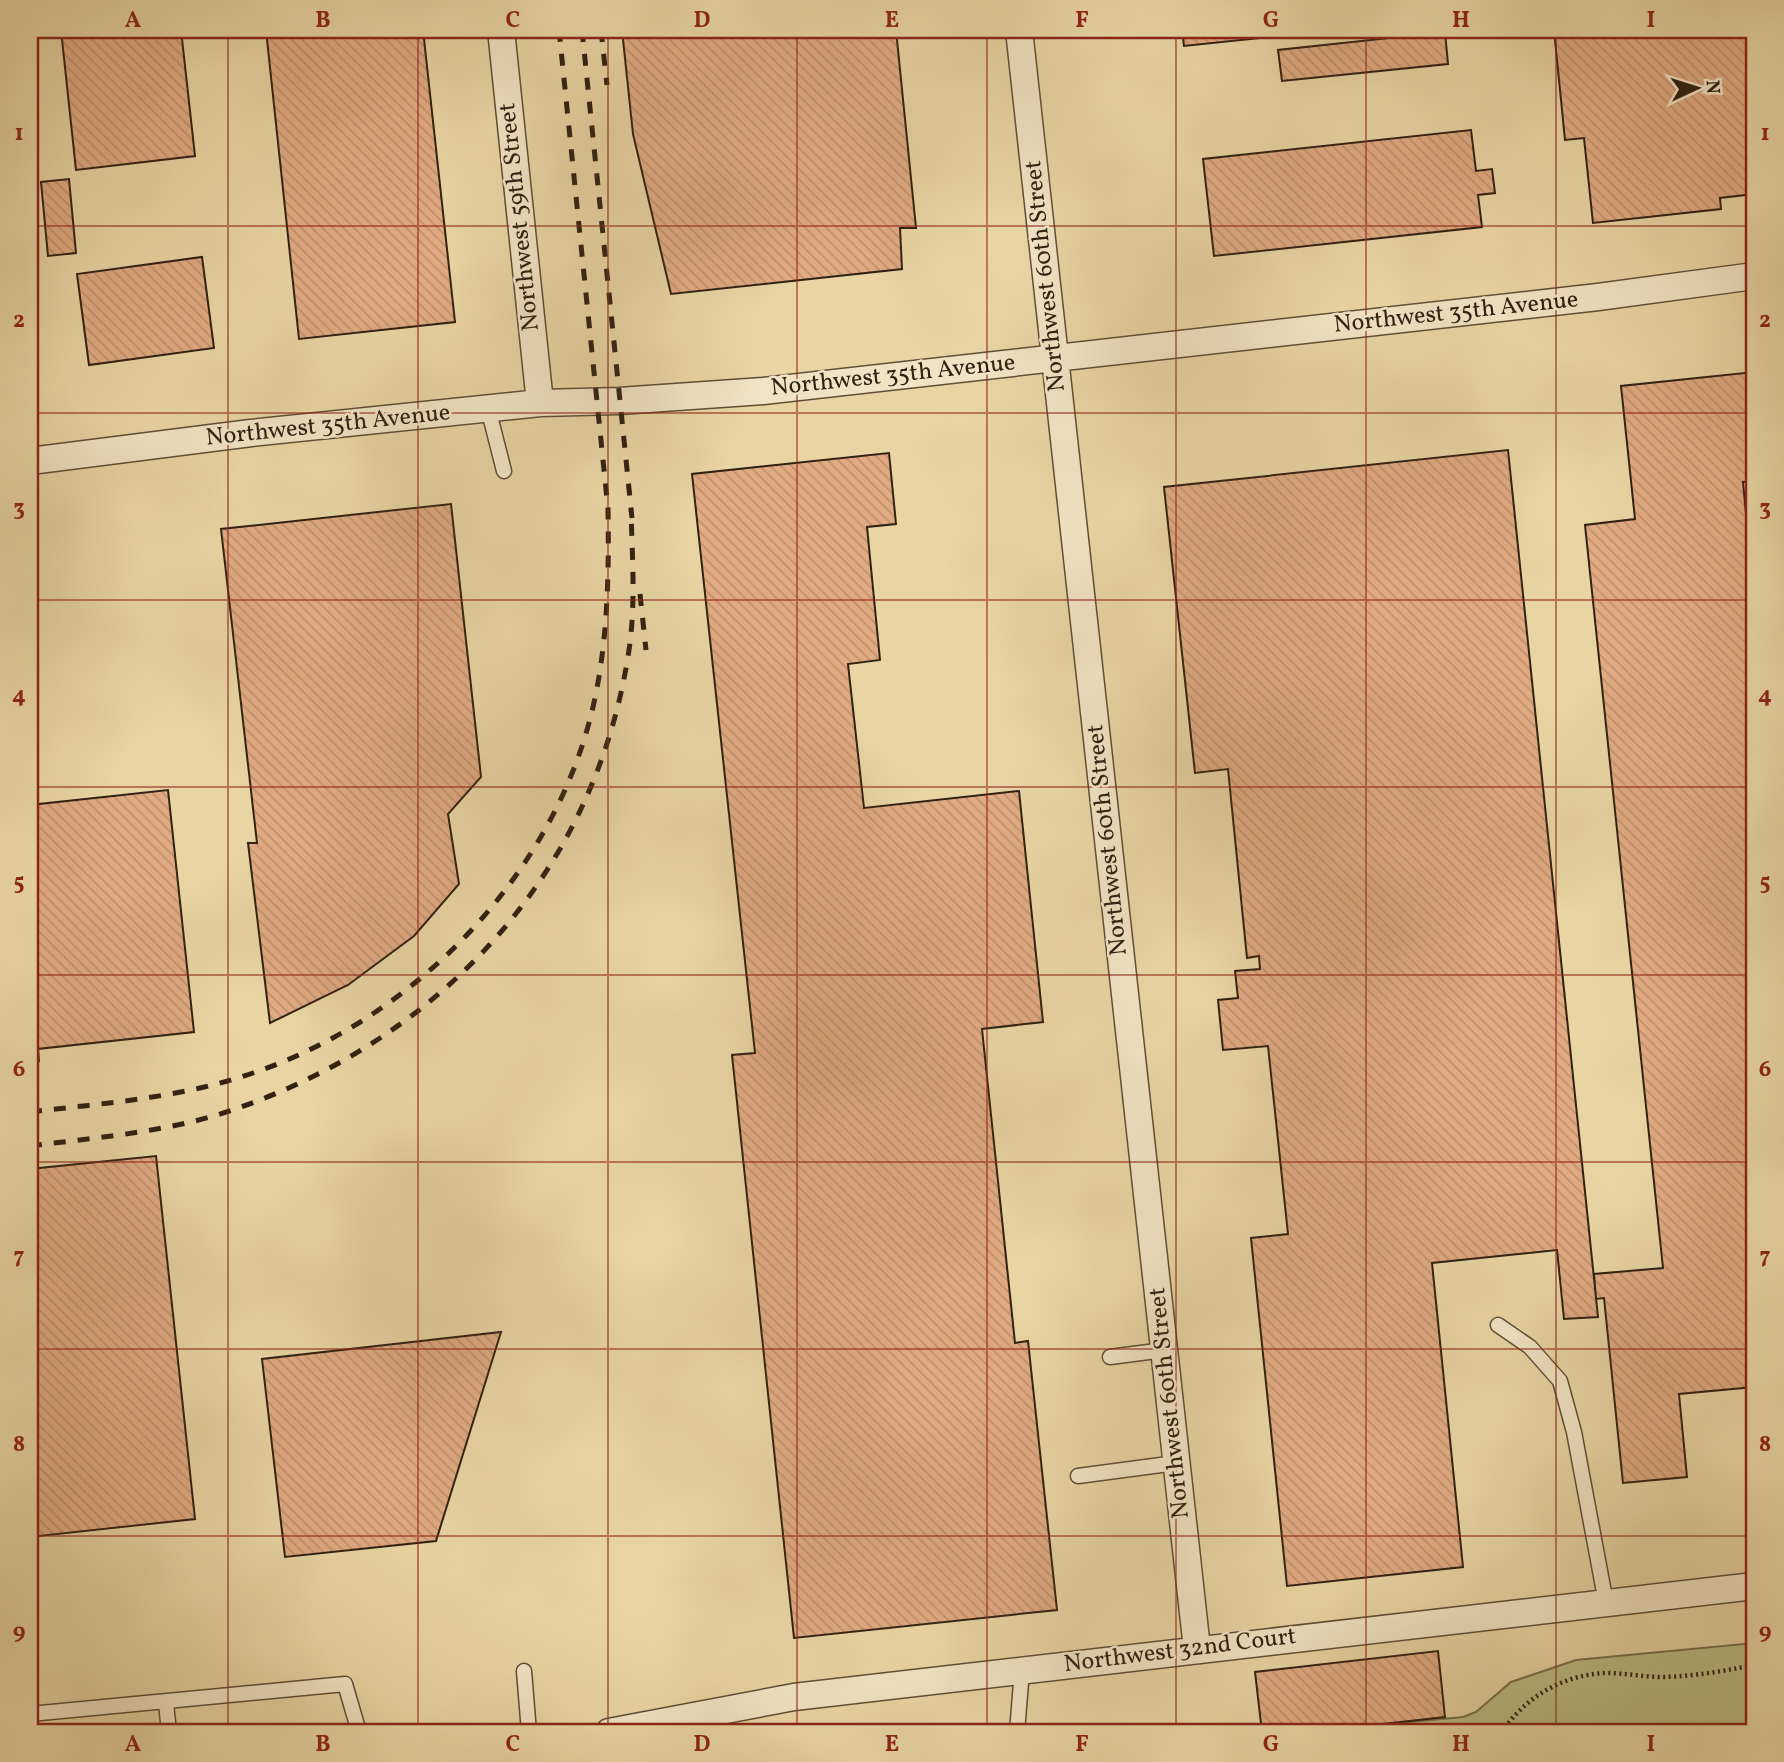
<svg xmlns="http://www.w3.org/2000/svg" width="1784" height="1762" font-family="Vollkorn,serif">
	<defs>
		<pattern id="building-back-hatch" width="6" height="6" patternUnits="userSpaceOnUse" patternTransform="scale(1.75)"><rect width="6" height="6" fill="#e1aa82"/><path d="M-1 5l2 2M0 0l6 6M5-1l2 2" fill="none" stroke="#c1926f"/></pattern>
	</defs>
	<rect width="100%" height="100%" fill="#e9d5a4"/>
	<filter id="stains"><feTurbulence type="fractalNoise" baseFrequency=".00286" numOctaves="4"/><feColorMatrix values="0 0 0 0 .2 0 0 0 0 .09 0 0 0 0 .02 0 0 0 .5 -.17"/></filter>
	<radialGradient id="worn" r=".72"><stop offset=".6" stop-color="#630" stop-opacity="0"/><stop offset="1" stop-color="#630" stop-opacity=".3"/></radialGradient>
	<path fill="#babc83" stroke="#756e4a" stroke-width="2" d="M 1754,1643 L 1754,1732 L 1305,1732 L 1463,1717 L 1476,1712 L 1511,1682 L 1576,1660 Z"/>
	<path fill="url(#building-back-hatch)" stroke="#302112" stroke-width="2" d="M 61,30 L 181,30 L 195,156 L 76,170 Z
		M 266,30 L 423,30 L 455,322 L 299,339 Z
		M 622,30 L 896,30 L 916,228 L 900,228 L 902,269 L 671,294 L 633,134 Z
		M 1182,30 L 1337,30 L 1184,46 Z
		M 1554,30 L 1754,30 L 1754,194 L 1720,198 L 1721,209 L 1593,223 L 1584,138 L 1565,140 Z
		M 1445,32 L 1448,64 L 1282,81 L 1278,50 Z
		M 1471,130 L 1476,171 L 1492,169 L 1495,193 L 1478,195 L 1482,227 L 1214,256 L 1203,159 Z
		M 69,179 L 76,253 L 48,256 L 41,182 Z
		M 202,257 L 214,348 L 89,365 L 77,274 Z
		M 1754,372 L 1754,481 L 1743,482 L 1754,599 L 1754,1387 L 1679,1394 L 1687,1477 L 1623,1483 L 1604,1298 L 1596,1299 L 1594,1274 L 1663,1268 L 1585,525 L 1635,519 L 1621,386 Z
		M 1508,450 L 1598,1317 L 1564,1319 L 1557,1250 L 1432,1263 L 1463,1567 L 1287,1586 L 1251,1238 L 1288,1234 L 1268,1046 L 1223,1050 L 1218,1000 L 1238,998 L 1235,971 L 1260,969 L 1259,956 L 1247,958 L 1228,769 L 1195,773 L 1164,487 Z
		M 889,453 L 896,524 L 867,527 L 880,660 L 848,664 L 864,808 L 1019,791 L 1043,1022 L 982,1029 L 1015,1343 L 1028,1341 L 1057,1610 L 794,1638 L 732,1055 L 755,1053 L 692,474 Z
		M 451,504 L 481,777 L 448,814 L 459,884 L 414,936 L 348,985 L 270,1023 L 248,843 L 257,843 L 221,529 Z
		M 168,790 L 194,1032 L 38,1049 L 39,1061 L 30,1062 L 30,805 Z
		M 156,1156 L 195,1519 L 30,1537 L 30,1169 Z
		M 501,1332 L 436,1541 L 285,1557 L 262,1359 Z
		M 1438,1651 L 1445,1717 L 1311,1732 L 1262,1732 L 1255,1672 Z"/>
	<g fill="none" stroke-linecap="round" stroke-linejoin="round">
		<defs>
			<path id="lane" d="M 488,408 L 504,471
				M 1498,1325 L 1530,1347 L 1560,1381 L 1574,1432 L 1606,1603
				M 1110,1357 L 1164,1350
				M 1078,1476 L 1176,1463
				M 524,1671 L 529,1732
				M 166,1703 L 169,1732
				M 30,1714 L 345,1684 L 359,1732
				M 1017,1732 L 1022,1670"/>
			<path id="street" d="M 501,30 L 540,403
				M 1019,30 L 1197,1649
				M 30,461 L 251,433 L 540,403 L 619,401 L 763,391 L 1598,297 L 1754,276
				M 609,1732 L 794,1697 L 1754,1586"/>
		</defs>
		<use href="#lane" stroke="#5e4e36" stroke-width="17"/>
		<use href="#street" stroke="#5e4e36" stroke-width="29"/>
		<path stroke="#302112" stroke-width="4.5" stroke-dasharray="2 3.5" stroke-linecap="butt" d="M 1502,1732 C 1525,1697 1563,1675 1605,1673 C 1624,1673 1644,1677 1664,1677 C 1694,1676 1725,1671 1754,1665"/>
		<use href="#lane" stroke="#f1e4c4" stroke-width="14"/>
		<use href="#street" stroke="#f1e4c4" stroke-width="26"/>
		<path stroke="#302112" stroke-width="5" stroke-dasharray="12 12" stroke-linecap="butt" d="M 582,30 L 632,518
			M 601,30 L 607,85
			M 640,594 L 646,650
			M 30,1112 C 105,1103 181,1098 253,1073 C 421,1016 564,865 597,688 C 608,629 609,569 608,509 L 559,30
			M 30,1146 C 92,1138 157,1133 217,1115 C 434,1047 595,878 629,650 C 636,603 632,555 631,508"/>
	</g>
	<path fill="none" stroke="#8f2418" stroke-width="2" stroke-opacity="0.55" d="M 228,30 L 228,1732M 418,30 L 418,1732M 608,30 L 608,1732M 797,30 L 797,1732M 987,30 L 987,1732M 1176,30 L 1176,1732M 1366,30 L 1366,1732M 1556,30 L 1556,1732M 30,226 L 1754,226M 30,413 L 1754,413M 30,600 L 1754,600M 30,787 L 1754,787M 30,975 L 1754,975M 30,1162 L 1754,1162M 30,1349 L 1754,1349M 30,1536 L 1754,1536"/>
	<g text-anchor="middle" dominant-baseline="central" stroke-width="5" stroke-linejoin="round" paint-order="stroke">
		<g font-size="24" fill="#302112" stroke="#f1e4c4">
			<text transform="translate(520 217) rotate(-96)">Northwest 59th Street</text>
			<text transform="translate(1046 276) rotate(-96)">Northwest 60th Street</text>
			<text transform="translate(1456 313) rotate(-6)">Northwest 35th Avenue</text>
			<text transform="translate(893 376) rotate(-6)">Northwest 35th Avenue</text>
			<text transform="translate(328 426) rotate(-6)">Northwest 35th Avenue</text>
			<text transform="translate(1108 840) rotate(-96)">Northwest 60th Street</text>
			<text transform="translate(1170 1403) rotate(-96)">Northwest 60th Street</text>
			<text transform="translate(1180 1651) rotate(-7)">Northwest 32nd Court</text>
		</g>
	</g>
	<rect width="1784" height="1762" fill="none" stroke="#e9d5a4" stroke-width="77"/>
	<g transform="translate(1697 88) rotate(86)" stroke="#f1e4c4" stroke-width="5" paint-order="stroke">
	<path d="M0-5L12 26L0 18L-12 26Z" fill="#302112"/>
	<text y="-10" font-size="19" font-weight="bold" text-anchor="middle" fill="#302112">N</text>
	</g>
	<rect x="38" y="38" width="1708" height="1686" fill="none" stroke="#8f2418" stroke-width="2.5"/>
	<g font-size="23" text-anchor="middle" font-weight="bold" fill="#8f2418">
		<text x="133" y="27">A</text>
		<text x="323" y="27">B</text>
		<text x="513" y="27">C</text>
		<text x="702" y="27">D</text>
		<text x="892" y="27">E</text>
		<text x="1082" y="27">F</text>
		<text x="1271" y="27">G</text>
		<text x="1461" y="27">H</text>
		<text x="1651" y="27">I</text>
		<text x="19" y="140">1</text>
		<text x="1765" y="140">1</text>
		<text x="19" y="327">2</text>
		<text x="1765" y="327">2</text>
		<text x="19" y="515">3</text>
		<text x="1765" y="515">3</text>
		<text x="19" y="702">4</text>
		<text x="1765" y="702">4</text>
		<text x="19" y="889">5</text>
		<text x="1765" y="889">5</text>
		<text x="19" y="1076">6</text>
		<text x="1765" y="1076">6</text>
		<text x="19" y="1263">7</text>
		<text x="1765" y="1263">7</text>
		<text x="19" y="1451">8</text>
		<text x="1765" y="1451">8</text>
		<text x="19" y="1638">9</text>
		<text x="1765" y="1638">9</text>
		<text x="133" y="1751">A</text>
		<text x="323" y="1751">B</text>
		<text x="513" y="1751">C</text>
		<text x="702" y="1751">D</text>
		<text x="892" y="1751">E</text>
		<text x="1082" y="1751">F</text>
		<text x="1271" y="1751">G</text>
		<text x="1461" y="1751">H</text>
		<text x="1651" y="1751">I</text>
	</g>
	<rect width="100%" height="100%" filter="url(#stains)"/>
	<rect width="100%" height="100%" fill="url(#worn)"/>
</svg>
